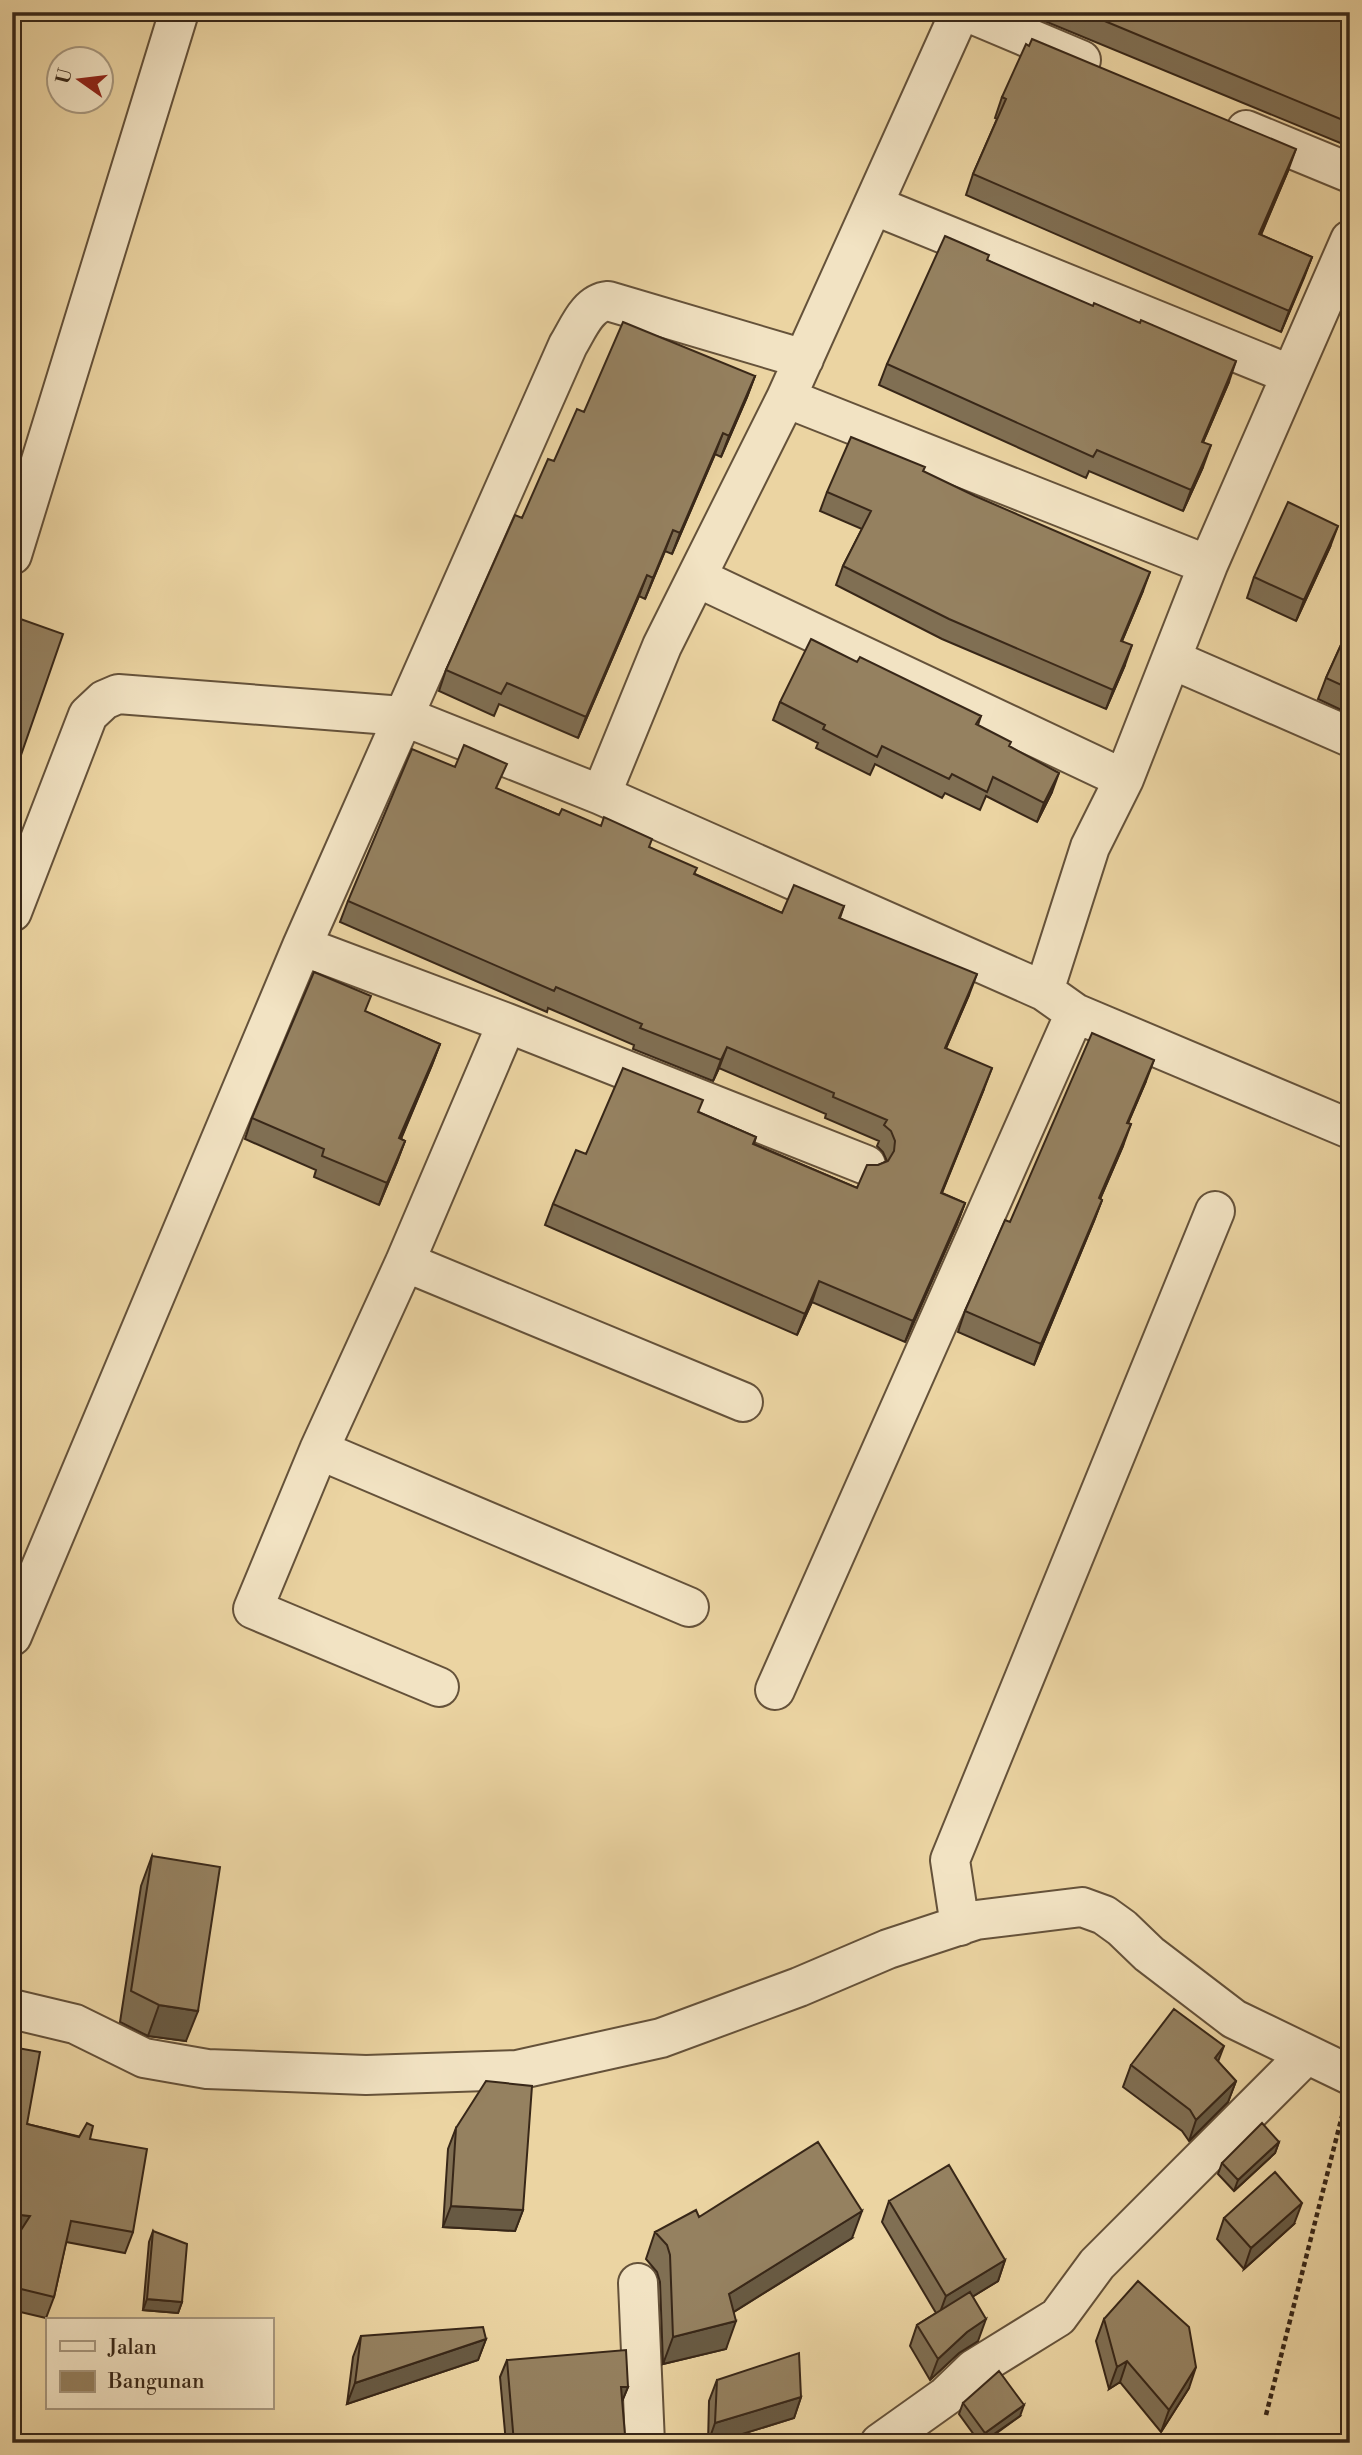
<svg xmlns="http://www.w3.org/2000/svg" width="1362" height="2455" font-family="'Libre Bodoni',serif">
	<rect width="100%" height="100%" fill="#ebd4a2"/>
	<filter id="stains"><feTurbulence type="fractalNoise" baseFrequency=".00286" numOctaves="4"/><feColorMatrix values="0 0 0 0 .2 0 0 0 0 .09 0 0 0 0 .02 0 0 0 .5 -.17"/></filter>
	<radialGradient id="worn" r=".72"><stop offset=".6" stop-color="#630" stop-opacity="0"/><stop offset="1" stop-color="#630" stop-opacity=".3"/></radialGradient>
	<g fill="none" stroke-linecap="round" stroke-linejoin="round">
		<defs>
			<path id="minor" d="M 967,12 L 1081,60
				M 1246,130 L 1350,173
				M 873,205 L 1289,374
				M 786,398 L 1208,565
				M 12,555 L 179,12
				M 698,578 L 1124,779
				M 1171,659 L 1350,737
				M 601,795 L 662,646 L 786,398 L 960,12
				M 12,912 L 88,715 L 104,700 L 118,694 L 403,716 L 601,795 L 1044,991 L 1075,1013 L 1350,1129
				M 302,946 L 507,1023 L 866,1165
				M 1044,991 L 1090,847 L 1124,779 L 1208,565 L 1350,240
				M 405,1262 L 743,1402
				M 319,1450 L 689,1607
				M 12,1636 L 302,946 L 568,345 C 578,329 587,303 608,301 L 804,359
				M 439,1687 L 253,1609 L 319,1450 L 405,1262 L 507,1023
				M 775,1690 L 1075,1013
				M 960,1926 L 950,1860 L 1215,1211
				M 12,2009 L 75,2024 L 144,2058 L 207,2069 L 366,2075 L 517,2070 L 661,2038 L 799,1987 L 888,1949 L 976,1920 L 1082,1907 L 1104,1915 L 1122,1928 L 1149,1954 L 1234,2019 L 1350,2075
				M 638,2283 L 645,2443
				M 880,2443 L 946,2396 L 974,2369 L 1058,2317 L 1097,2264 L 1306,2055"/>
		</defs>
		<use href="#minor" stroke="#65523a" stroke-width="42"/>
		<path stroke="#382718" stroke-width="4.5" stroke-dasharray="5 3.5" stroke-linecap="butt" d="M 1266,2415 L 1342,2116"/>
		<use href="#minor" stroke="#f2e3c3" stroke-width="38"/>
	</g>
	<path fill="#806f53" stroke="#382718" stroke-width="2" d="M 1045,12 L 1350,12 L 1350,147 L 1042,20 Z
		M 1002,97 L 1288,171 L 1261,235 L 1312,257 L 1281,332 L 966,195 L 973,174 L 997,119 L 995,118 Z
		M 987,260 L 1229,382 L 1203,442 L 1203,467 L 1183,511 L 1089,471 L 1086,478 L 879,385 L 887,364 Z
		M 755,376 L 747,397 L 721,457 L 715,454 L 672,554 L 665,551 L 645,599 L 639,596 L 578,738 L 499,704 L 494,716 L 439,691 L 446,670 L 522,518 L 584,412 Z
		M 923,472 L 1143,591 L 1122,641 L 1125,665 L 1106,709 L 942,639 L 836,585 L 843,566 L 862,529 L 820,511 L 827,492 Z
		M 1350,526 L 1350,538 L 1346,536 Z
		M 1330,547 L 1296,621 L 1247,598 L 1254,577 Z
		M 1350,625 L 1350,714 L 1318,699 L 1326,678 Z
		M 780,702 L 981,716 L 978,725 L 1010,747 L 1052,792 L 1037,822 L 986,796 L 980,810 L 945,793 L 942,798 L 875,764 L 870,775 L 816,748 L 818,743 L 773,720 Z
		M 497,789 L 559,815 L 649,847 L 695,874 L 782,913 L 844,906 L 840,918 L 969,995 L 946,1048 L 984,1089 L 942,1193 L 965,1203 L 957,1224 L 905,1342 L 812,1302 L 797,1335 L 545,1225 L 553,1204 L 586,1154 L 699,1112 L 756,1137 L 754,1144 L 857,1188 L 878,1165 L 887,1161 L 883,1152 L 877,1146 L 879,1141 L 825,1118 L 826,1114 L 719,1068 L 713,1081 L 633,1049 L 634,1045 L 548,1008 L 547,1012 L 340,922 L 348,901 Z
		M 366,1012 L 440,1044 L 432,1065 L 401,1139 L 405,1141 L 397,1162 L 379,1205 L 314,1177 L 316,1170 L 245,1139 L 252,1118 Z
		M 1146,1081 L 1128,1123 L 1123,1146 L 1100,1199 L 1102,1200 L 1094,1221 L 1034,1365 L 958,1332 L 965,1311 L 1010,1222 Z
		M 152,1856 L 186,2041 L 148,2036 L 120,2022 L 141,1886 Z
		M 1218,2062 L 1236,2081 L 1228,2102 L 1189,2141 L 1182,2131 L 1123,2087 L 1131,2065 Z
		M 27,2124 L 90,2139 L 133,2232 L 125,2253 L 66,2242 L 54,2297 L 46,2318 L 16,2311 L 17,2237 L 12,2236 Z
		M 456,2128 L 523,2210 L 515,2231 L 443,2227 L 448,2149 Z
		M 1279,2142 L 1275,2153 L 1234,2191 L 1218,2174 L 1222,2163 Z
		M 889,2201 L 1005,2260 L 998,2281 L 972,2297 L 978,2341 L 959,2353 L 930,2380 L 910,2346 L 917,2325 L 936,2313 L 882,2222 Z
		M 699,2217 L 852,2238 L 734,2312 L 726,2349 L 663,2364 L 660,2282 L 657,2272 L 646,2259 L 655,2232 Z
		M 1224,2218 L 1294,2224 L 1244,2269 L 1217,2239 Z
		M 153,2231 L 182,2302 L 178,2313 L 143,2310 L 149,2242 Z
		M 1104,2319 L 1189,2388 L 1161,2432 L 1120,2382 L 1109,2389 L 1096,2341 Z
		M 361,2336 L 486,2339 L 478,2360 L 347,2404 L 353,2357 Z
		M 507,2360 L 628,2387 L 622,2401 L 622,2443 L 506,2443 L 500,2377 Z
		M 717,2380 L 801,2397 L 794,2418 L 713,2443 L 708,2443 L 709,2401 Z
		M 963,2403 L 1020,2416 L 983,2443 L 980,2443 L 959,2414 Z"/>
	<path fill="#685a43" stroke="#382718" stroke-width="2" d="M 1296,149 L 1288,171 L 1252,255 L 1259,234 Z
		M 1312,257 L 1304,278 L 1281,332 L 1289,311 Z
		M 1236,361 L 1229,382 L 1194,463 L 1202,442 Z
		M 755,376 L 747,397 L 721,457 L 729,436 Z
		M 723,433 L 715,454 L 672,554 L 680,533 Z
		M 1211,445 L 1203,467 L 1183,511 L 1191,490 Z
		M 1338,526 L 1330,547 L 1296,621 L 1304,600 Z
		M 673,530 L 665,551 L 645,599 L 653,578 Z
		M 1150,572 L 1143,591 L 1114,660 L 1121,641 Z
		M 647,575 L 639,596 L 578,738 L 586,717 Z
		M 1132,645 L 1125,665 L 1106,709 L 1113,690 Z
		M 1059,773 L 1052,792 L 1037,822 L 1044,803 Z
		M 977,974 L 969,995 L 937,1069 L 945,1048 Z
		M 440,1044 L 432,1065 L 392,1159 L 399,1138 Z
		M 727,1047 L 719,1068 L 713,1081 L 721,1060 Z
		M 1154,1060 L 1146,1081 L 1119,1144 L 1127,1123 Z
		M 992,1068 L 984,1089 L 933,1214 L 941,1193 Z
		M 1131,1124 L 1123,1146 L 1091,1220 L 1099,1198 Z
		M 405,1141 L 397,1162 L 379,1205 L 387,1183 Z
		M 1102,1200 L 1094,1221 L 1034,1365 L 1041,1344 Z
		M 965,1203 L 957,1224 L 905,1342 L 913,1321 Z
		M 819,1281 L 812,1302 L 797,1335 L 805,1314 Z
		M 159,2005 L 198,2011 L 186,2041 L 148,2036 Z
		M 1224,2046 L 1216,2067 L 1215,2058 Z
		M 1236,2081 L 1228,2102 L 1189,2141 L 1196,2120 Z
		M 1279,2142 L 1275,2153 L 1234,2191 L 1238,2180 Z
		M 1302,2203 L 1294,2224 L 1244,2269 L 1251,2248 Z
		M 451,2206 L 523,2210 L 515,2231 L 443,2227 Z
		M 862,2211 L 852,2238 L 719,2321 L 729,2294 Z
		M 12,2214 L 30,2216 L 22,2237 L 12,2236 Z
		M 1005,2260 L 998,2281 L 938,2318 L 946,2296 Z
		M 147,2299 L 182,2302 L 178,2313 L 143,2310 Z
		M 986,2319 L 978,2341 L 959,2353 L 930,2380 L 938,2359 L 967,2332 Z
		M 736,2321 L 726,2349 L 663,2364 L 673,2337 Z
		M 486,2339 L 478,2360 L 347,2404 L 355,2383 Z
		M 1127,2361 L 1120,2382 L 1109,2389 L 1117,2367 Z
		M 1196,2367 L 1189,2388 L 1161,2432 L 1169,2410 Z
		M 621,2387 L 628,2387 L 621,2404 Z
		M 801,2397 L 794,2418 L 713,2443 L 708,2443 L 715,2423 Z
		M 1024,2405 L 1020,2416 L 981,2443 L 985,2433 Z
		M 625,2435 L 622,2443 L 569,2443 L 570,2441 Z"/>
	<path fill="#958160" stroke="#382718" stroke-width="2" d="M 1083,12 L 1350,12 L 1350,123 Z
		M 1032,39 L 1296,149 L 1259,234 L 1312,257 L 1289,311 L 973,174 L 1006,99 L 1002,97 L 1026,44 L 1029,46 Z
		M 945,236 L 989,255 L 987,260 L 1093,306 L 1094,303 L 1140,323 L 1141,320 L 1236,361 L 1202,442 L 1211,445 L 1191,490 L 1097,450 L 1093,457 L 887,364 Z
		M 623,322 L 755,376 L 729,436 L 723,433 L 680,533 L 673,530 L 653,578 L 647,575 L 586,717 L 507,683 L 501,694 L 446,670 L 515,515 L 522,518 L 548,459 L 554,461 L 577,409 L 584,412 Z
		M 851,437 L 925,467 L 923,471 L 975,496 L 1150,572 L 1121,641 L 1132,645 L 1113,690 L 949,619 L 843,566 L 871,511 L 827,492 Z
		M 1288,502 L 1338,526 L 1304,600 L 1254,577 Z
		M 12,616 L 63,634 L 12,781 Z
		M 1350,625 L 1350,689 L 1326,678 Z
		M 811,639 L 857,662 L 860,657 L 981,716 L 976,724 L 1011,742 L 1009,746 L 1059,773 L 1044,803 L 993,777 L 987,792 L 952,774 L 949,779 L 882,746 L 877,757 L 823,729 L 825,725 L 780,702 Z
		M 464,745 L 507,764 L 496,788 L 559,815 L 562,809 L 601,826 L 604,817 L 652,839 L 649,847 L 697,868 L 694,874 L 782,913 L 794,885 L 844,906 L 839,918 L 977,974 L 945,1048 L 992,1068 L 941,1193 L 965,1203 L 913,1321 L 819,1281 L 805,1314 L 553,1204 L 576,1150 L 586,1154 L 623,1068 L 703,1100 L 698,1112 L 756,1137 L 753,1144 L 857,1188 L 867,1165 L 878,1165 L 888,1161 L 894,1151 L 895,1141 L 891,1131 L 884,1125 L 887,1120 L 833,1097 L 834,1093 L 727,1047 L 721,1060 L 640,1028 L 642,1024 L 556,987 L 554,991 L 348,901 L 412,749 L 455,767 Z
		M 314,972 L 371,996 L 365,1011 L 440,1044 L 399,1138 L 405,1141 L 387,1183 L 322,1156 L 324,1149 L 252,1118 Z
		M 1092,1033 L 1154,1060 L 1127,1123 L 1131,1124 L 1099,1198 L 1102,1200 L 1041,1344 L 965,1311 L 1005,1220 L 1010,1222 Z
		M 152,1856 L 220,1867 L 198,2011 L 159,2005 L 131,1991 Z
		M 1174,2009 L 1224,2046 L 1215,2058 L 1236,2081 L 1196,2120 L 1190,2110 L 1131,2065 Z
		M 12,2047 L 40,2052 L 27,2124 L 79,2137 L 87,2123 L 93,2126 L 90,2139 L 147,2149 L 133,2232 L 71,2221 L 54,2297 L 21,2289 L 12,2328 L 12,2244 L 30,2216 L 12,2214 Z
		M 486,2081 L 532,2086 L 523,2210 L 451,2206 L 456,2128 Z
		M 1262,2123 L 1279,2142 L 1238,2180 L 1222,2163 Z
		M 818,2142 L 862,2211 L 729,2294 L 736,2321 L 673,2337 L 670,2255 L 667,2245 L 655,2232 L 696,2210 L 699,2217 Z
		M 949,2165 L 1005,2260 L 946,2296 L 889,2201 Z
		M 1275,2172 L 1302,2203 L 1251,2248 L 1224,2218 Z
		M 153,2231 L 187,2244 L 182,2302 L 147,2299 Z
		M 1138,2281 L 1189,2327 L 1196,2367 L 1169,2410 L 1127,2361 L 1117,2367 L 1104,2319 Z
		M 970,2292 L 986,2319 L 967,2332 L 938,2359 L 917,2325 Z
		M 483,2327 L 486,2339 L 355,2383 L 361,2336 Z
		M 626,2350 L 628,2387 L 621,2387 L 625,2435 L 570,2441 L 570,2443 L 514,2443 L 507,2360 Z
		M 799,2353 L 801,2397 L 715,2423 L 717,2380 Z
		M 999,2371 L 1024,2405 L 985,2433 L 963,2403 Z"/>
	<rect width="1362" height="2455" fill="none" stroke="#ebd4a2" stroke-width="42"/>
	<rect x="14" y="14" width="1334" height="2427" fill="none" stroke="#382718" stroke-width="3.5"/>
	<rect x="21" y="21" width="1320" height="2413" fill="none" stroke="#382718" stroke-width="2"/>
	<rect x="46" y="2318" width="228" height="91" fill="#f2e3c3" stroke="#a8987f" stroke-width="2"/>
	<rect x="60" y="2341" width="35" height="10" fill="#f2e3c3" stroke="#a8987f" stroke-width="2"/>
	<text x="108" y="2354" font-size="21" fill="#382718">Jalan</text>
	<rect x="60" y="2371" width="35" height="21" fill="#958160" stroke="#a8987f" stroke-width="2"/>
	<text x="108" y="2388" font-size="21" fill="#382718">Bangunan</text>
	<g transform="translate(80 80) rotate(284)"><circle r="33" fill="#f2e3c3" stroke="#a8987f" stroke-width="2"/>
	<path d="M0-5L12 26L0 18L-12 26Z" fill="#8f2418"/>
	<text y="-10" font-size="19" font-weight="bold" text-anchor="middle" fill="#382718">U</text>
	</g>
	<rect width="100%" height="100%" filter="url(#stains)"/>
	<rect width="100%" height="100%" fill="url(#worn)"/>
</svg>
